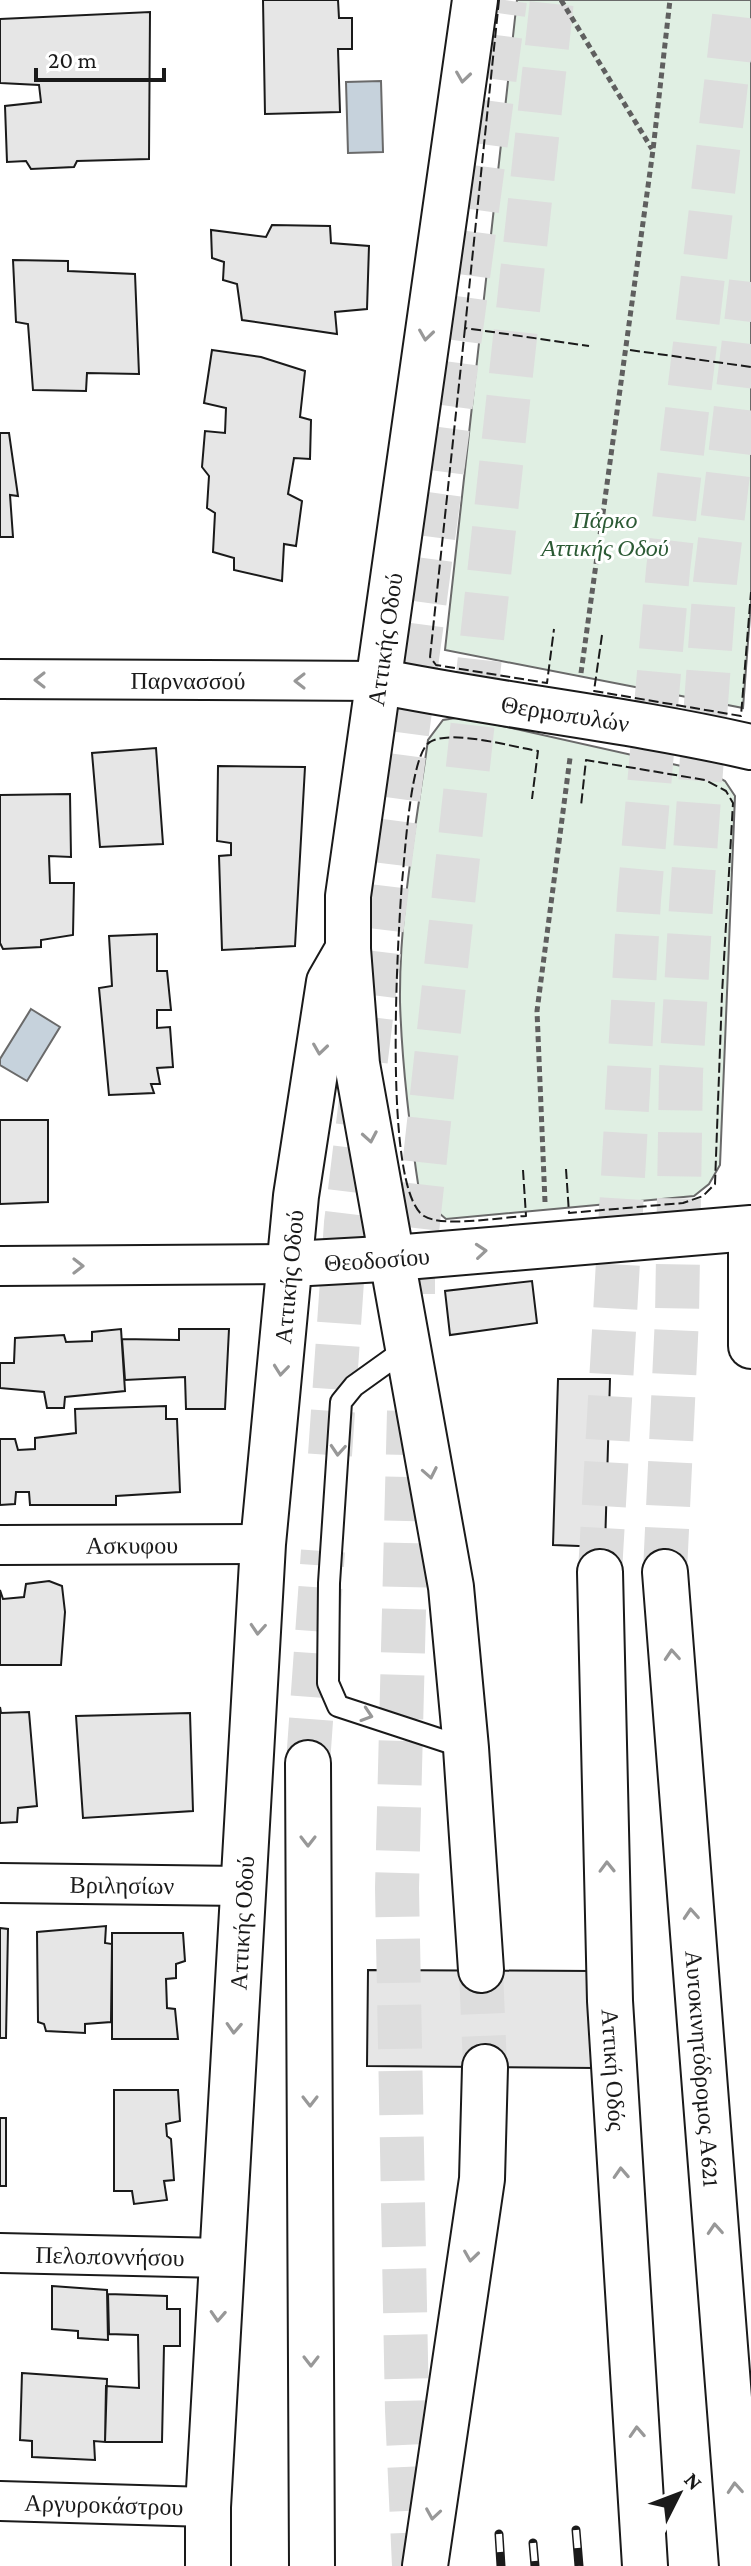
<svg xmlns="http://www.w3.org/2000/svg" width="751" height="2566" font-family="'Crimson Pro',serif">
	<rect width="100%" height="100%" fill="#fff"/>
	<path fill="#e0efe3" stroke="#6a6a6a" stroke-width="2" d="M 517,0 L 751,0 L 751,602 L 743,708 L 445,650 Z
		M 462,717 L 708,772 L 725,781 L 735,796 L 720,1165 L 709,1184 L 694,1196 L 446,1219 L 420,1197 C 410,1132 402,1068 400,1002 C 399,914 416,826 428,740 L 443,720 Z"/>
	<path fill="#c6d2dc" stroke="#6a6a6a" stroke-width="2" d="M 381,81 L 383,152 L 348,153 L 346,82 Z
		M 31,1009 L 60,1027 L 27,1081 L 0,1065 L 0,1059 Z"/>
	<path fill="#e6e6e6" stroke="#1a1a1a" stroke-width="2" d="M 263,0 L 338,0 L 339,18 L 352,18 L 352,49 L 338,49 L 340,112 L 265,114 Z
		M 150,12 L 149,159 L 77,161 L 74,167 L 31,169 L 26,161 L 7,162 L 5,106 L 41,102 L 39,85 L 0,83 L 0,19 Z
		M 272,225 L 330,226 L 331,243 L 369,246 L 367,309 L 335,312 L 337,334 L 242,320 L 237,284 L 223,280 L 224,262 L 212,258 L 211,230 L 266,237 Z
		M 13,260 L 68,261 L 68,271 L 135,274 L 139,374 L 87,373 L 86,391 L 33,390 L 28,324 L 16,322 Z
		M 212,350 L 261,357 L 305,371 L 300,417 L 311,420 L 310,459 L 294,458 L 288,494 L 302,501 L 296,546 L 284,544 L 282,581 L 234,570 L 234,558 L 213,552 L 215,513 L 207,508 L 209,476 L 202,467 L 205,431 L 225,433 L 226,408 L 204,403 Z
		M 0,433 L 9,433 L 18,496 L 10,495 L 13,537 L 0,537 Z
		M 156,748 L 163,844 L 100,847 L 92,753 Z
		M 218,766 L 305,767 L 295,946 L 222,950 L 219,856 L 231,855 L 231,843 L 217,841 Z
		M 70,794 L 71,857 L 49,856 L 50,883 L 74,883 L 73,935 L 41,940 L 41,947 L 3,949 L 0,943 L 0,795 Z
		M 157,934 L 157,971 L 167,971 L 171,1010 L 157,1010 L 157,1028 L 170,1027 L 173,1067 L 157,1068 L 160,1084 L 151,1084 L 154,1093 L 109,1095 L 99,988 L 112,986 L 109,936 Z
		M 0,1120 L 48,1120 L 48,1202 L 0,1204 Z
		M 532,1281 L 537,1323 L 450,1335 L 445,1291 Z
		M 121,1329 L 125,1391 L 65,1397 L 64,1408 L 47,1408 L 44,1392 L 0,1388 L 0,1363 L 14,1363 L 15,1338 L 64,1335 L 66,1342 L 92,1341 L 92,1332 Z
		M 179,1329 L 229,1329 L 225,1409 L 186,1409 L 185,1377 L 125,1380 L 122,1339 L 179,1340 Z
		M 558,1379 L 610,1379 L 605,1547 L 553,1545 Z
		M 166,1406 L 166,1419 L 177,1419 L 180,1492 L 116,1496 L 116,1505 L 30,1505 L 29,1492 L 16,1492 L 15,1504 L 0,1505 L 0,1439 L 15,1439 L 18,1450 L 35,1449 L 35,1438 L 76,1433 L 75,1409 Z
		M 49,1581 L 62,1586 L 65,1612 L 61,1665 L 0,1665 L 0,1590 L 3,1599 L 24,1597 L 26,1584 Z
		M 0,1707 L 1,1713 L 29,1712 L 37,1806 L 18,1808 L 17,1822 L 0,1823 Z
		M 190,1713 L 193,1811 L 83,1818 L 76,1716 Z
		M 106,1926 L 105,1943 L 112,1944 L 111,2022 L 85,2024 L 85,2033 L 46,2031 L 44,2024 L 38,2022 L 37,1932 Z
		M 0,1928 L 8,1929 L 6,2038 L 0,2038 Z
		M 112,1933 L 183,1933 L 185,1961 L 176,1964 L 176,1978 L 166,1979 L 167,2008 L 175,2009 L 178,2039 L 112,2039 Z
		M 368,1970 L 594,1971 L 595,2068 L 367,2066 Z
		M 114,2090 L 178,2090 L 180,2121 L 166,2124 L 167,2136 L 171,2139 L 174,2180 L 164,2181 L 167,2200 L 134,2204 L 132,2191 L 114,2191 Z
		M 0,2118 L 6,2118 L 6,2186 L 0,2186 Z
		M 52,2286 L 107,2290 L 108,2340 L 78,2338 L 78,2331 L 52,2329 Z
		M 108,2294 L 167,2296 L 167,2309 L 180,2309 L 180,2346 L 164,2346 L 162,2442 L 105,2442 L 106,2386 L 139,2388 L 138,2335 L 109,2334 Z
		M 22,2373 L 107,2379 L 105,2442 L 94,2441 L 95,2460 L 32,2457 L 32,2441 L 20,2440 Z"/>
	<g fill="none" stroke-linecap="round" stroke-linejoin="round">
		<path stroke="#ddd" stroke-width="44" stroke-dasharray="44 22" stroke-linecap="butt" d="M 413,1294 L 413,1268 L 552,0
			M 409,1411 L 397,1888 L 407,2411 L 414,2566
			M 330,1455 L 346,1223 L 391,853 L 505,0
			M 600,1572 L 639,900 L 668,570 L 736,0
			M 665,1572 L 677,1317 L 681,1073 L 691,906 L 715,582 L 751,282
			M 308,1763 L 323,1551
			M 481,1970 L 485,2067"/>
		<defs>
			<path id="lane" d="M 407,1348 L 354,1386 L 341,1402 L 329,1583 L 328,1683 L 338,1706 L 466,1748"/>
			<g id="street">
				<path id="s1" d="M 0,679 L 378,681"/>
				<path d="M 0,1266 L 291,1264"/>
				<path id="s2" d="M 0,1545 L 263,1544"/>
				<path id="s3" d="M 0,1883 L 242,1886"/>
				<path id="s4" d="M 0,2253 L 222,2258"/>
				<path id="s5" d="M 0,2501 L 208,2507"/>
			</g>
			<g id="secondary">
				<path id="s6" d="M 378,681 C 502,706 628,719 751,747"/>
				<path d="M 751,1234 L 751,1346"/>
				<path id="s7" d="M 291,1264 L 382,1259 L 751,1228"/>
				<path id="s8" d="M 208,2566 L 208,2507 L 263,1544 L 296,1196 L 329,982 L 348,949 L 348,896 L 475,0"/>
			</g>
			<g id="highway">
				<path d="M 348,949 L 357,1064 L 451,1587 L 466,1748 L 481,1970"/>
				<path id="s9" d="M 600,1572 L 610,2001 L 645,2566"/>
				<path id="s10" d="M 665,1572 L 742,2566"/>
				<path d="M 308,1763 L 312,2566"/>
				<path d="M 425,2566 L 482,2179 L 485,2067"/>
			</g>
		</defs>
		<use href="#lane" stroke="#1a1a1a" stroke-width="24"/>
		<use href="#street" stroke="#1a1a1a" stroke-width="42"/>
		<use href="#secondary" stroke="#1a1a1a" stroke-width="48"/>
		<use href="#highway" stroke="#1a1a1a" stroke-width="48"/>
		<path stroke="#5f5f5f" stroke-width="5" stroke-dasharray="6 4" stroke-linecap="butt" d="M 561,0 L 652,149
			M 581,673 L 653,150 L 670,0
			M 545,1202 L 537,1011 L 570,758"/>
		<use href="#lane" stroke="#fff" stroke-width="20"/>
		<use href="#street" stroke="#fff" stroke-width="38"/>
		<use href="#secondary" stroke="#fff" stroke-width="44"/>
		<use href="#highway" stroke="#fff" stroke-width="44"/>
		<defs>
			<path id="rail" d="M 576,2530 L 579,2566
				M 499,2534 L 501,2566
				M 533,2543 L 535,2566"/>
		</defs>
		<use href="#rail" stroke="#1a1a1a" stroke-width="9"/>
		<use href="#rail" stroke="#fff" stroke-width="6" stroke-dasharray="18" stroke-linecap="butt"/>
		<path stroke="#1a1a1a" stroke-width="2" stroke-dasharray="10 4" stroke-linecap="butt" d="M 499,0 L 465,328 L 589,346
			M 465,328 L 430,657 L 436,665 L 547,683 L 554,629
			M 630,350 L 751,367
			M 602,635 L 594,691 L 741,716 L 751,592
			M 566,1169 L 569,1213 L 683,1203 L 703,1196 L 715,1184 L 722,994 L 733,803 L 726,791 L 705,780 L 586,760 L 581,806
			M 523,1170 L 526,1216 C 502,1217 443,1228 424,1216 C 382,1190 398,935 402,882 C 405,857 410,753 430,742 C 451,729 513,747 538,751 L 532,799"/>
	</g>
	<defs><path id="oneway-chevron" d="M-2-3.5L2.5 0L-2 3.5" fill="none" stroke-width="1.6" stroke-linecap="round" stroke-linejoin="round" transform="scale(2)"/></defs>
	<g stroke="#989898">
		<use href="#oneway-chevron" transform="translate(463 77) rotate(98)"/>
		<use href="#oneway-chevron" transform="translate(426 335) rotate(98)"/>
		<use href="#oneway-chevron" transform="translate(40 680) rotate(-180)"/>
		<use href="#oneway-chevron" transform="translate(300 681) rotate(-180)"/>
		<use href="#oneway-chevron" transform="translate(320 1049) rotate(98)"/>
		<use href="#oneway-chevron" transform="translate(370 1137) rotate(80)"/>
		<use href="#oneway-chevron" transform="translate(481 1251) rotate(-5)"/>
		<use href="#oneway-chevron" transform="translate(78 1266)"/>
		<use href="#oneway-chevron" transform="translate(281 1370) rotate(96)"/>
		<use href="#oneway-chevron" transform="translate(338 1450) rotate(94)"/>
		<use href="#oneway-chevron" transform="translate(430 1473) rotate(79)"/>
		<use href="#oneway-chevron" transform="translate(258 1629) rotate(94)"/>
		<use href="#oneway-chevron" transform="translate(672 1655) rotate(-94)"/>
		<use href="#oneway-chevron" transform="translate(367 1715) rotate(18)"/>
		<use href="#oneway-chevron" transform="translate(308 1841) rotate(90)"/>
		<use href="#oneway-chevron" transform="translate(607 1867) rotate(-91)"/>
		<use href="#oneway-chevron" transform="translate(691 1914) rotate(-94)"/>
		<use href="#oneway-chevron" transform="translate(234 2028) rotate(93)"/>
		<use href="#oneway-chevron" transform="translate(310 2101) rotate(90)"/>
		<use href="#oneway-chevron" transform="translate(621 2173) rotate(-93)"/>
		<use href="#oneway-chevron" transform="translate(715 2229) rotate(-94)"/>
		<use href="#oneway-chevron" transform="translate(471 2256) rotate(98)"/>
		<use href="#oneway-chevron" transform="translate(218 2316) rotate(93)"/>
		<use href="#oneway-chevron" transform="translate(311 2361) rotate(90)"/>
		<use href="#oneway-chevron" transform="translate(637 2432) rotate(-93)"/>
		<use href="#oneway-chevron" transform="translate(735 2488) rotate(-94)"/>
		<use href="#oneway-chevron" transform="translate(433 2514) rotate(99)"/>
	</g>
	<g text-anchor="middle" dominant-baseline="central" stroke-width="6" stroke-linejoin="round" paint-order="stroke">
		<g font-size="24" font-style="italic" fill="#2b5a34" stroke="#fff">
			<text x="605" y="519">Πάρκο<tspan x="605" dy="28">Αττικής Οδού</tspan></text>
		</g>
		<g font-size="24" fill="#1a1a1a" stroke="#fff">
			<text stroke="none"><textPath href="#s8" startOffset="1940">Αττικής Οδού</textPath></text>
			<text stroke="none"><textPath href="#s1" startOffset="188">Παρνασσού</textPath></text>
			<text stroke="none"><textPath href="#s6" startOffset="190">Θερμοπυλών</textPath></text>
			<text stroke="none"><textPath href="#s7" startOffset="86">Θεοδοσίου</textPath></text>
			<text stroke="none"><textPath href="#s8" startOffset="1292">Αττικής Οδού</textPath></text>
			<text stroke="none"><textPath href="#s2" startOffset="132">Ασκυφου</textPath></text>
			<text stroke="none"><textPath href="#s3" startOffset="122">Βριλησίων</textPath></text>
			<text stroke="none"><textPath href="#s8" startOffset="644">Αττικής Οδού</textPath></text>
			<text stroke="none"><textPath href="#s9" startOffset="498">Αττική Οδός</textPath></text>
			<text stroke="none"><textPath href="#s10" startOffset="498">Αυτοκινητόδρομος Α621</textPath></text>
			<text stroke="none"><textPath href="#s4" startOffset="110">Πελοποννήσου</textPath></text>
			<text stroke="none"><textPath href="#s5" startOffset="104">Αργυροκάστρου</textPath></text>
		</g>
	</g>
	<g transform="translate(679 2494) rotate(48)" stroke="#ffffff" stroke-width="6" paint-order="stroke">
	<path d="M0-6L14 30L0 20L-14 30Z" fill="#1a1a1a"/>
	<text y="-12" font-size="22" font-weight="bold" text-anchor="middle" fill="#1a1a1a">N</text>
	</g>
	<path d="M36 68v12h128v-12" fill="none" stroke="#1a1a1a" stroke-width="4"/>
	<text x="48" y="68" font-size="24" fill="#1a1a1a" stroke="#ffffff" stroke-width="6" paint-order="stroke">20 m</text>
</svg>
